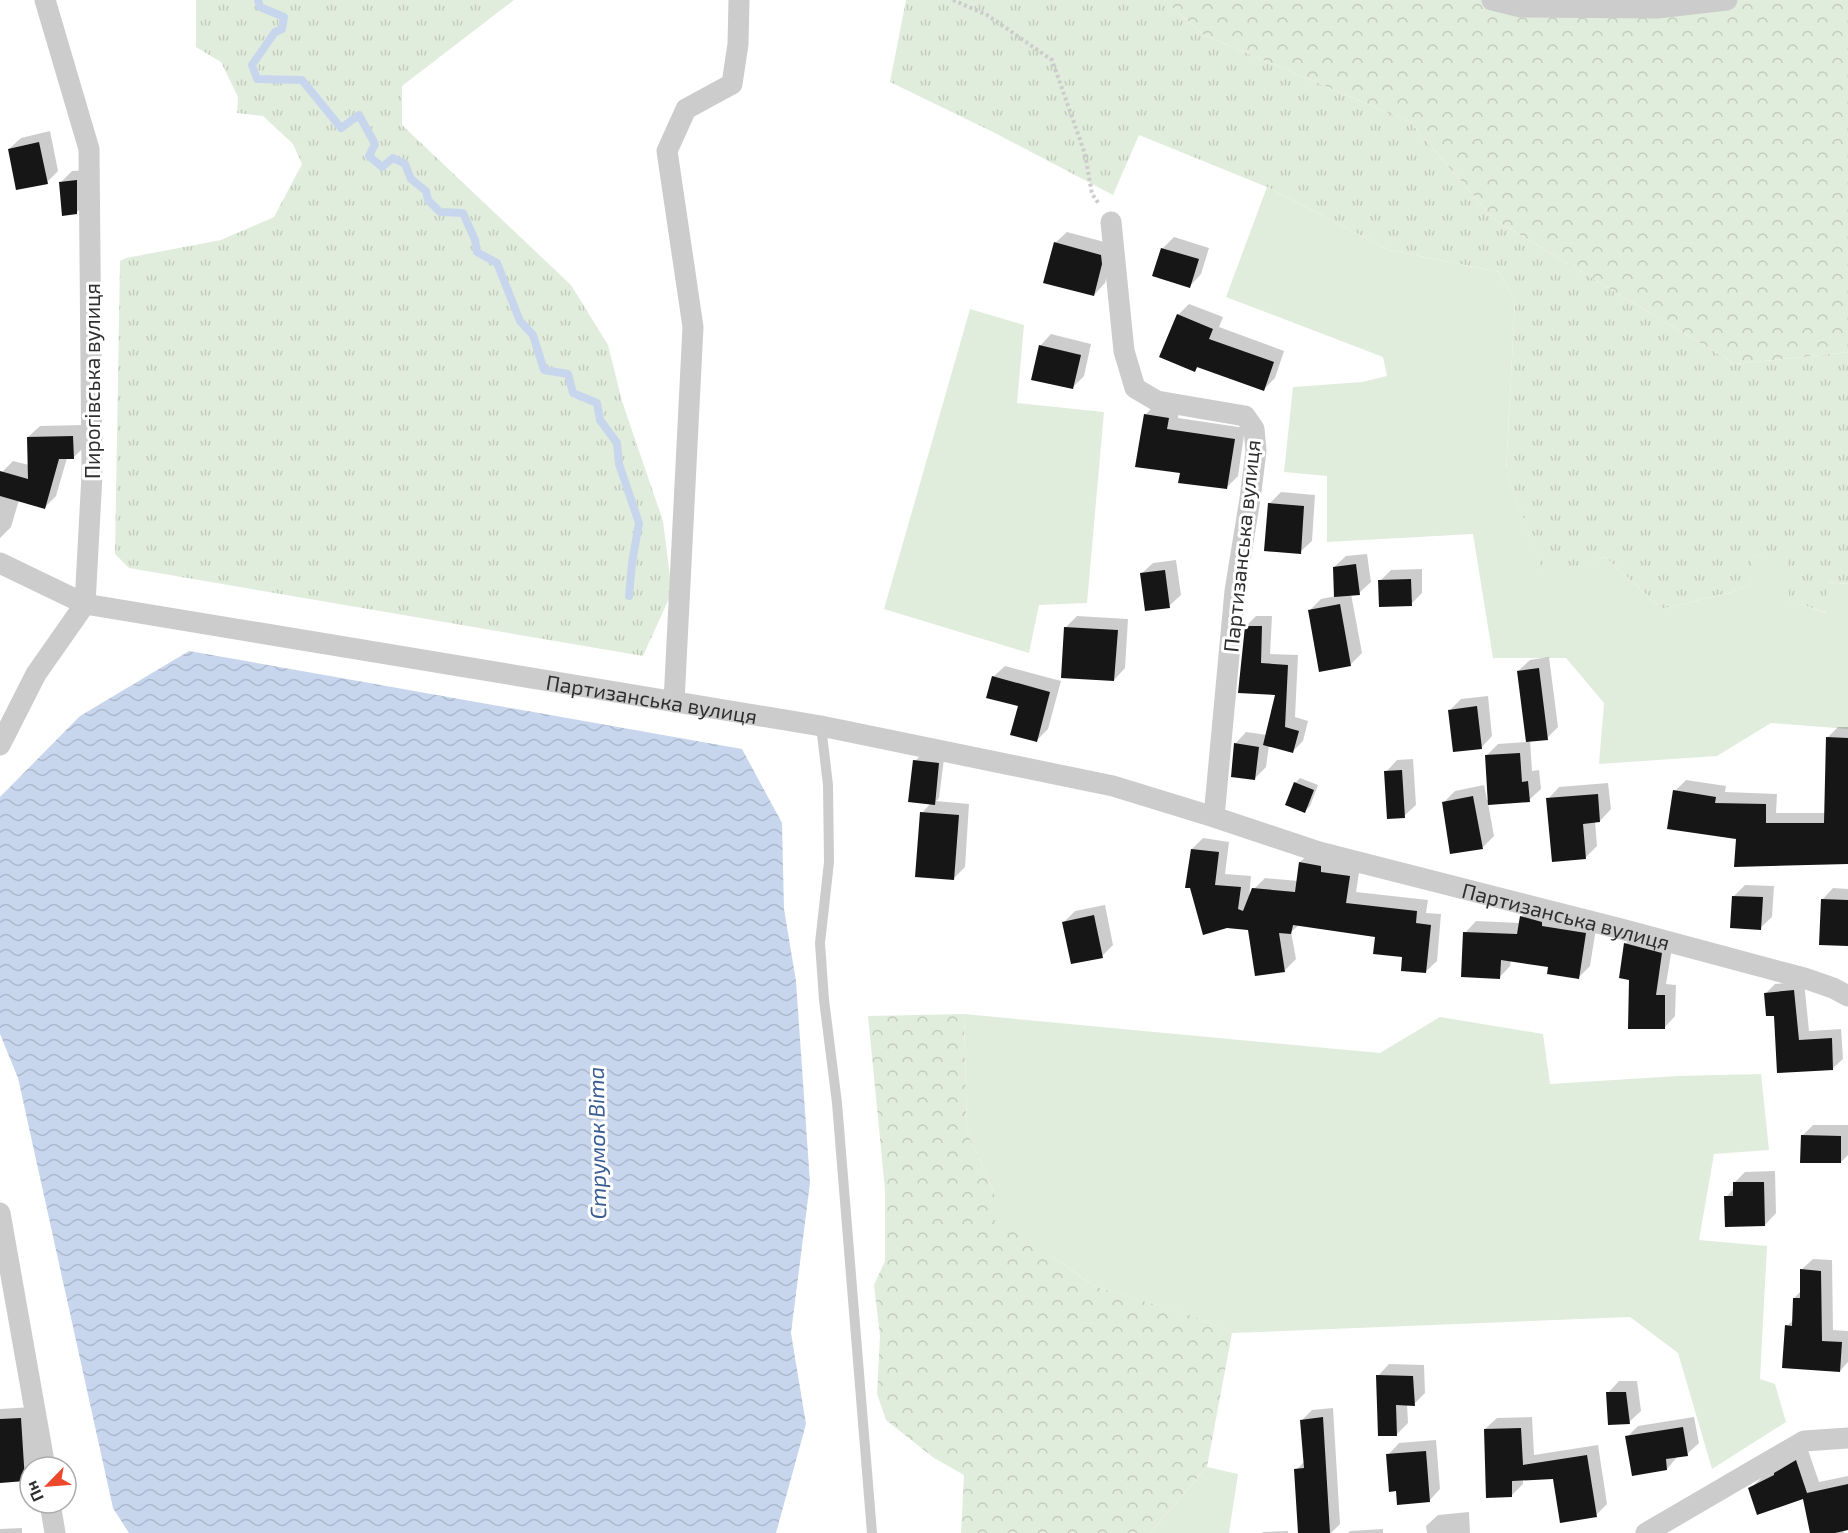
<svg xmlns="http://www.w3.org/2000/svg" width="1848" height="1533" font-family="'Exo 2',sans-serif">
	<defs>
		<pattern id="grass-tufts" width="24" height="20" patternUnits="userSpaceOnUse" patternTransform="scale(1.5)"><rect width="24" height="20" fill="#e1eddc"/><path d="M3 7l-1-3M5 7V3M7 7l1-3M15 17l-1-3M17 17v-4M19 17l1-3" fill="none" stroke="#c1ccbd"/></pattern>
		<pattern id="forest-crowns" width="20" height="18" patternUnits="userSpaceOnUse" patternTransform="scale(1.5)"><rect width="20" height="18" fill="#e1eddc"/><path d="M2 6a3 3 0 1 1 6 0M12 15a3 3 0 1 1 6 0" fill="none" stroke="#c1ccbd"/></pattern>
		<pattern id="water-waves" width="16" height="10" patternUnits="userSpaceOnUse" patternTransform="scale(1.5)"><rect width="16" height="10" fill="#c8d6ed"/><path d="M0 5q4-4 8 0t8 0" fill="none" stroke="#acb8cc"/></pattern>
	</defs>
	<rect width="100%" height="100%" fill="#fff"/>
	<path fill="url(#grass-tufts)" d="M 196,0 L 514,0 L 402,86 L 402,125 L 571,285 L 608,345 L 622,401 L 663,521 L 672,592 L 643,656 L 129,568 L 115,554 L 120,261 L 126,258 L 221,240 L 274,217 L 302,164 L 293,144 L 263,116 L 237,113 L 238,97 L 221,62 L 196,47 Z
		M 906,0 L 1164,0 L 1204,35 L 1410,122 L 1494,219 L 1735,364 L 1848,352 L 1848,584 L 1827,582 L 1827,613 L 1788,600 L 1788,554 L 1753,557 L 1750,585 L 1732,592 L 1662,609 L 1605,557 L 1545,578 L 1506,471 L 1515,301 L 1499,272 L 1389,250 L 1267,187 L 1139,135 L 1113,195 L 993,132 L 890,82 Z"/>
	<path fill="url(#forest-crowns)" d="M 1164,0 L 1848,0 L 1848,352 L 1735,364 L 1494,219 L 1410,122 L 1204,35 Z
		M 964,1014 L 967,1131 L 995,1195 L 1052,1256 L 1094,1286 L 1194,1316 L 1232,1333 L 1207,1467 L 1150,1533 L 961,1533 L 964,1475 L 934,1458 L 886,1420 L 877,1394 L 880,1336 L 874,1285 L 885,1261 L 885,1190 L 868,1016 Z"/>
	<path fill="#e1eddc" d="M 1267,187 L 1389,250 L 1499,272 L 1515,301 L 1506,471 L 1545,577 L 1605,557 L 1662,609 L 1732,592 L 1750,585 L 1752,557 L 1788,553 L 1789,600 L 1826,613 L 1827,582 L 1848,584 L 1848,729 L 1771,723 L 1717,756 L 1599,764 L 1604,703 L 1566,658 L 1493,658 L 1473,534 L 1327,542 L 1327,476 L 1284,472 L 1293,387 L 1362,382 L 1387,376 L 1383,357 L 1226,297 Z
		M 970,309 L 1024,325 L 1017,403 L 1104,412 L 1087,603 L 1039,605 L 1029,653 L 884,609 Z
		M 964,1014 L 1380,1053 L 1440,1017 L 1543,1034 L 1550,1084 L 1678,1076 L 1761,1074 L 1769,1150 L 1714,1154 L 1699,1240 L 1767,1246 L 1760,1379 L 1775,1384 L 1786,1422 L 1712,1469 L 1678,1353 L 1630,1317 L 1232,1333 L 1193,1316 L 1094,1286 L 1052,1256 L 993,1219 L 995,1195 L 967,1131 Z
		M 1207,1467 L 1238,1474 L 1229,1533 L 1150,1533 Z"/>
	<path fill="url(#water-waves)" d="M 189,651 L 742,749 L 782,823 L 784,909 L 796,981 L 810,1183 L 791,1333 L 806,1424 L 776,1533 L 129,1533 L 113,1508 L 18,1078 L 0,1034 L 0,797 L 80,716 Z"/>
	<path fill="#0003" d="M 50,131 L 58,171 L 47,182 L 9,149 L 21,138 Z
		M 87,170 L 88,202 L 76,213 L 60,183 L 72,171 Z
		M 1067,232 L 1112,244 L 1113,252 L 1105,283 L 1094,295 L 1055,243 Z
		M 1174,237 L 1209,248 L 1201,274 L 1190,286 L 1162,249 Z
		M 1189,304 L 1223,317 L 1219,327 L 1284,351 L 1275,378 L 1263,390 L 1199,366 L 1195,370 L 1178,315 Z
		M 1051,334 L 1091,344 L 1084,376 L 1073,387 L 1040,346 Z
		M 1157,403 L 1179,407 L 1178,418 L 1245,428 L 1238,476 L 1226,488 L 1182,472 L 1145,415 Z
		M 84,425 L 85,446 L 73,458 L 67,458 L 56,496 L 45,507 L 19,500 L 11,527 L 0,538 L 0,480 L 2,472 L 13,461 L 29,465 L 28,437 L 40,426 Z
		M 1281,492 L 1315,495 L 1312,541 L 1300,552 L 1269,504 Z
		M 1367,554 L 1371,582 L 1359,593 L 1351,594 L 1362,653 L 1350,665 L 1310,610 L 1321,599 L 1336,596 L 1334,567 L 1346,556 Z
		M 1176,560 L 1181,595 L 1169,606 L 1141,574 L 1153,563 Z
		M 1422,569 L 1422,593 L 1411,604 L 1380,581 L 1391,570 Z
		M 1077,616 L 1128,619 L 1125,668 L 1114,680 L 1066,627 Z
		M 1256,616 L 1272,616 L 1270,654 L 1298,655 L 1295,717 L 1308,721 L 1303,741 L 1293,751 L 1269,745 L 1266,767 L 1254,779 L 1235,744 L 1246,732 L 1267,735 L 1277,694 L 1240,691 L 1246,626 Z
		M 1549,657 L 1558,727 L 1547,738 L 1530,740 L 1532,771 L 1539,770 L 1541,789 L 1529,800 L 1488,803 L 1494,836 L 1483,847 L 1443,803 L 1455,791 L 1484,785 L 1487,800 L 1489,800 L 1486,756 L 1498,744 L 1527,742 L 1518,671 L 1530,660 Z
		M 1005,666 L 1061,681 L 1048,729 L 1036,741 L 1020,705 L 993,677 Z
		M 1488,696 L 1492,736 L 1481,748 L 1450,710 L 1461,699 Z
		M 1838,727 L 1848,727 L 1848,863 L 1738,838 L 1675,791 L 1686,780 L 1726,786 L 1725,792 L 1777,794 L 1776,813 L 1826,813 L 1827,738 Z
		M 920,756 L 944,759 L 939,798 L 936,801 L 969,804 L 965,867 L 953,879 L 922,813 L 931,803 L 915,761 Z
		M 1413,759 L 1416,805 L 1404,816 L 1386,772 L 1397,760 Z
		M 1300,778 L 1318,785 L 1310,806 L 1305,811 L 1295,783 Z
		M 1608,783 L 1611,809 L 1600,821 L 1595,821 L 1597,846 L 1586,857 L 1548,799 L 1559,787 Z
		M 1203,838 L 1229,842 L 1225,874 L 1251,876 L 1249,898 L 1254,889 L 1265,878 L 1298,881 L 1300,862 L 1312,851 L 1360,866 L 1356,892 L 1428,900 L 1426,913 L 1441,914 L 1437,961 L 1425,972 L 1377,935 L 1299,925 L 1291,932 L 1296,959 L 1285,970 L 1249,929 L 1227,927 L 1192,849 Z
		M 1745,885 L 1774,886 L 1772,917 L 1760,928 L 1733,897 Z
		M 1833,888 L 1848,889 L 1848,944 L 1822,900 Z
		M 1105,905 L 1113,945 L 1102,956 L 1064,922 L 1075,911 Z
		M 1532,906 L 1597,922 L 1590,966 L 1578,978 L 1550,966 L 1511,960 L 1510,966 L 1499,978 L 1465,933 L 1476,921 L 1520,923 L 1521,917 Z
		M 1637,932 L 1673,942 L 1666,984 L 1676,985 L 1675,1016 L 1664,1028 L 1630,978 L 1625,944 Z
		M 1804,981 L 1809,1031 L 1841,1029 L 1843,1059 L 1833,1068 L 1779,1071 L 1775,1014 L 1765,994 L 1775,984 Z
		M 1813,1125 L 1848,1125 L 1848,1155 L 1841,1162 L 1802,1136 Z
		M 1775,1171 L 1776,1213 L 1765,1225 L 1726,1197 L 1734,1189 L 1734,1183 L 1745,1172 Z
		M 1813,1259 L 1832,1260 L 1833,1330 L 1848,1331 L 1848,1362 L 1840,1371 L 1787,1326 L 1794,1319 L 1794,1298 L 1801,1291 L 1801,1270 Z
		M 1389,1364 L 1424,1365 L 1425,1393 L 1414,1404 L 1407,1404 L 1408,1423 L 1397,1434 L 1378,1376 Z
		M 1619,1381 L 1637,1381 L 1641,1411 L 1629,1422 L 1608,1393 Z
		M 32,1407 L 35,1467 L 30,1467 L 30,1474 L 24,1480 L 0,1481 L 0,1409 Z
		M 1333,1408 L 1340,1524 L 1331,1533 L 1299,1533 L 1296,1470 L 1305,1461 L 1302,1420 L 1312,1410 Z
		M 1532,1417 L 1534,1455 L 1598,1445 L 1607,1504 L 1596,1515 L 1554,1478 L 1523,1479 L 1523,1484 L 1511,1496 L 1485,1429 L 1497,1418 Z
		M 1694,1417 L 1699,1443 L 1687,1454 L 1678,1456 L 1667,1469 L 1627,1437 L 1638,1426 Z
		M 1436,1440 L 1440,1489 L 1429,1501 L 1388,1455 L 1399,1443 Z
		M 1808,1450 L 1819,1482 L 1848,1476 L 1848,1529 L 1843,1530 L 1844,1533 L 1812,1533 L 1804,1498 L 1750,1489 L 1762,1477 Z
		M 1469,1512 L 1470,1533 L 1427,1533 L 1426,1526 L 1438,1515 Z
		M 22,1528 L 22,1533 L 0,1533 L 0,1529 Z
		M 1383,1529 L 1383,1533 L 1348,1533 L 1350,1531 Z
		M 1288,1531 L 1288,1533 L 1262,1533 L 1263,1532 Z"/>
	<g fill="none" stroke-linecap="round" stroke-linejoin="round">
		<path stroke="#c8d6ed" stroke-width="8" d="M 258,0 L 260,7 L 284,17 L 282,29 L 275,32 L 252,65 L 257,79 L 302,80 L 341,128 L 359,115 L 375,144 L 369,156 L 382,167 L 393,158 L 405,164 L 411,179 L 426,191 L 428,200 L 440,212 L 463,213 L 475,240 L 477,252 L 497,263 L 520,321 L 533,335 L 544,370 L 568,374 L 573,393 L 597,403 L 600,420 L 617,443 L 619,464 L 639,523 L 632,563 L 629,596"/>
	</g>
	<path fill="#161616" d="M 39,142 L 48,184 L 16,190 L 8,149 Z
		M 77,180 L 77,214 L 62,216 L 59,182 Z
		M 1054,242 L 1101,255 L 1102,264 L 1094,296 L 1043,283 Z
		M 1161,248 L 1199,259 L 1190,288 L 1152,276 Z
		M 1177,314 L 1213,329 L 1209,339 L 1274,362 L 1264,391 L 1197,367 L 1195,372 L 1159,357 Z
		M 1039,345 L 1081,355 L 1073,389 L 1031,380 Z
		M 1144,414 L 1169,418 L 1167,429 L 1235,439 L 1227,489 L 1178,483 L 1180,473 L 1135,467 Z
		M 73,436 L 74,459 L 59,459 L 45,509 L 0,496 L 0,471 L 28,479 L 27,437 Z
		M 1268,503 L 1304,506 L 1301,554 L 1264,551 Z
		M 1356,564 L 1360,595 L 1334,597 L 1333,567 Z
		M 1165,570 L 1170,608 L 1145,611 L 1140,573 Z
		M 1411,579 L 1412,606 L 1379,607 L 1378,580 Z
		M 1340,604 L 1351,666 L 1319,672 L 1308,610 Z
		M 1245,626 L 1262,626 L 1261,663 L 1288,665 L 1285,727 L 1299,731 L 1293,753 L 1263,745 L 1275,695 L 1238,693 Z
		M 1064,627 L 1118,630 L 1114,681 L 1061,678 Z
		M 1539,668 L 1548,740 L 1526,742 L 1517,671 Z
		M 992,676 L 1050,692 L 1037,742 L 1010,735 L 1018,706 L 986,698 Z
		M 1477,706 L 1482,749 L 1453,752 L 1448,710 Z
		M 1826,737 L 1848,738 L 1848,864 L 1734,867 L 1736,839 L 1667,829 L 1673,790 L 1716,797 L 1715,803 L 1766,804 L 1766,823 L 1824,823 Z
		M 1234,743 L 1259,747 L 1255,780 L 1231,777 Z
		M 1520,753 L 1522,782 L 1528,781 L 1530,802 L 1488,805 L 1485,755 Z
		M 913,760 L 939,763 L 935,805 L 908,802 Z
		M 1402,770 L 1405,818 L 1387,819 L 1384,771 Z
		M 1294,782 L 1314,790 L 1305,813 L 1285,805 Z
		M 1598,794 L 1600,822 L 1583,824 L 1586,859 L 1552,862 L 1546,798 Z
		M 1473,796 L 1483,849 L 1450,854 L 1442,802 Z
		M 920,812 L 959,815 L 954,880 L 915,877 Z
		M 1191,849 L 1219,852 L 1215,885 L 1241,887 L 1238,909 L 1243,911 L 1252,888 L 1295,892 L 1299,862 L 1321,866 L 1321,872 L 1350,876 L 1346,903 L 1417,911 L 1416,923 L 1431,925 L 1426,973 L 1401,971 L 1402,957 L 1373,954 L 1375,937 L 1293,925 L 1291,934 L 1279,933 L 1285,972 L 1255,976 L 1248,930 L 1227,928 L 1203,935 L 1190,888 L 1185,888 Z
		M 1732,896 L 1763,897 L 1761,930 L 1730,928 Z
		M 1821,899 L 1848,900 L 1848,946 L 1819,945 Z
		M 1094,915 L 1103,958 L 1071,964 L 1062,922 Z
		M 1520,916 L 1542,922 L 1542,926 L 1586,933 L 1579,979 L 1547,974 L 1548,967 L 1501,960 L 1500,979 L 1461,977 L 1463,932 L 1517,934 Z
		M 1624,943 L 1662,953 L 1656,995 L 1665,995 L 1665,1029 L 1628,1029 L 1629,980 L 1619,978 Z
		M 1794,990 L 1799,1040 L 1832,1038 L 1833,1070 L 1777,1073 L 1774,1016 L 1766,1016 L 1764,993 Z
		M 1801,1135 L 1841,1136 L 1841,1163 L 1800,1163 Z
		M 1733,1182 L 1764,1182 L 1765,1226 L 1725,1227 L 1724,1196 L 1733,1196 Z
		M 1800,1269 L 1821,1271 L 1822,1341 L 1842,1342 L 1840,1372 L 1782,1368 L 1785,1325 L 1792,1326 L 1793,1298 L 1800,1298 Z
		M 1376,1375 L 1413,1376 L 1415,1406 L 1396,1405 L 1397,1436 L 1378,1436 Z
		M 1606,1392 L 1626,1392 L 1630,1424 L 1608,1425 Z
		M 1323,1417 L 1330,1533 L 1298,1533 L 1294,1469 L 1304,1468 L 1300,1420 Z
		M 21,1418 L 25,1481 L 0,1483 L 0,1419 Z
		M 1683,1427 L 1688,1456 L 1666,1459 L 1667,1470 L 1632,1476 L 1625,1436 Z
		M 1521,1428 L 1523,1465 L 1587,1455 L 1597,1517 L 1560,1523 L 1553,1479 L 1512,1481 L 1512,1497 L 1486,1498 L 1484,1429 Z
		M 1426,1451 L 1430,1502 L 1397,1505 L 1396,1491 L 1389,1492 L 1386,1454 Z
		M 1796,1460 L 1807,1493 L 1848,1484 L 1848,1530 L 1835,1533 L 1810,1533 L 1803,1499 L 1757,1515 L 1748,1488 L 1774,1475 L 1774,1473 Z"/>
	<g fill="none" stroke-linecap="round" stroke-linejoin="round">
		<path stroke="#ccc" stroke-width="4" stroke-dasharray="3 3" stroke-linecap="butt" d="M 953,0 L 987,15 L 1052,60 L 1085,154 L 1092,194 L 1099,204"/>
		<path stroke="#ccc" stroke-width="10" d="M 821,726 L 828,785 L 829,862 L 820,943 L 824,1000 L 837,1103 L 872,1533"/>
		<g stroke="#ccc" stroke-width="21">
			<path d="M 1492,0 L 1521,7 L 1657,8 L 1727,0"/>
			<path d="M 1111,222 L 1124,351 L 1135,388 L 1157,401 L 1245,416 L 1254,429 L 1256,451 L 1250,499 L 1235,591 L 1214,817"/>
			<path id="s1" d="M 0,563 L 85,604 L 821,726 L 1113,786 L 1214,817 L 1319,852 L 1621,929 L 1804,978 L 1833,988 L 1848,996"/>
			<path d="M 674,702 L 693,327 L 667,151 L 686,109 L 732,84 L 738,44 L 739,0"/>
			<path d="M 0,745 L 36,674 L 85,604 L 92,475 L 89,149 L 45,0"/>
			<path d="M 0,1213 L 45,1467"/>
			<path d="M 50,1503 L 55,1533"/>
			<path d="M 1646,1533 L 1804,1441 L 1848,1438"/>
		</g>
	</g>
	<g text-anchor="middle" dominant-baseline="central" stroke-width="6" stroke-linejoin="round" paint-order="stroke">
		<g font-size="21" fill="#2f2f2f" stroke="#fff">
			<text transform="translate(91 381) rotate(-90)">Пирогівська вулиця</text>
			<text transform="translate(1241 546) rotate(-84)">Партизанська вулиця</text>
			<text stroke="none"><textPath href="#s1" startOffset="669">Партизанська вулиця</textPath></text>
			<text stroke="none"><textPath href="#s1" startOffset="1610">Партизанська вулиця</textPath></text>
		</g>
		<g font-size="22" font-style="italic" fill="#3a5d94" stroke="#fff">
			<text transform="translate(596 1143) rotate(-91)">Струмок Віта</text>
		</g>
	</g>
	<g transform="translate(48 1485) rotate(245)"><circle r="28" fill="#ffffff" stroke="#acacac" stroke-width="1.5"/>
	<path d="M0-4.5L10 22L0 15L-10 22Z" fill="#eb482c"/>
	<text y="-9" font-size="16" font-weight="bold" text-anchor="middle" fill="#2f2f2f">Пн</text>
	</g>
</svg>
